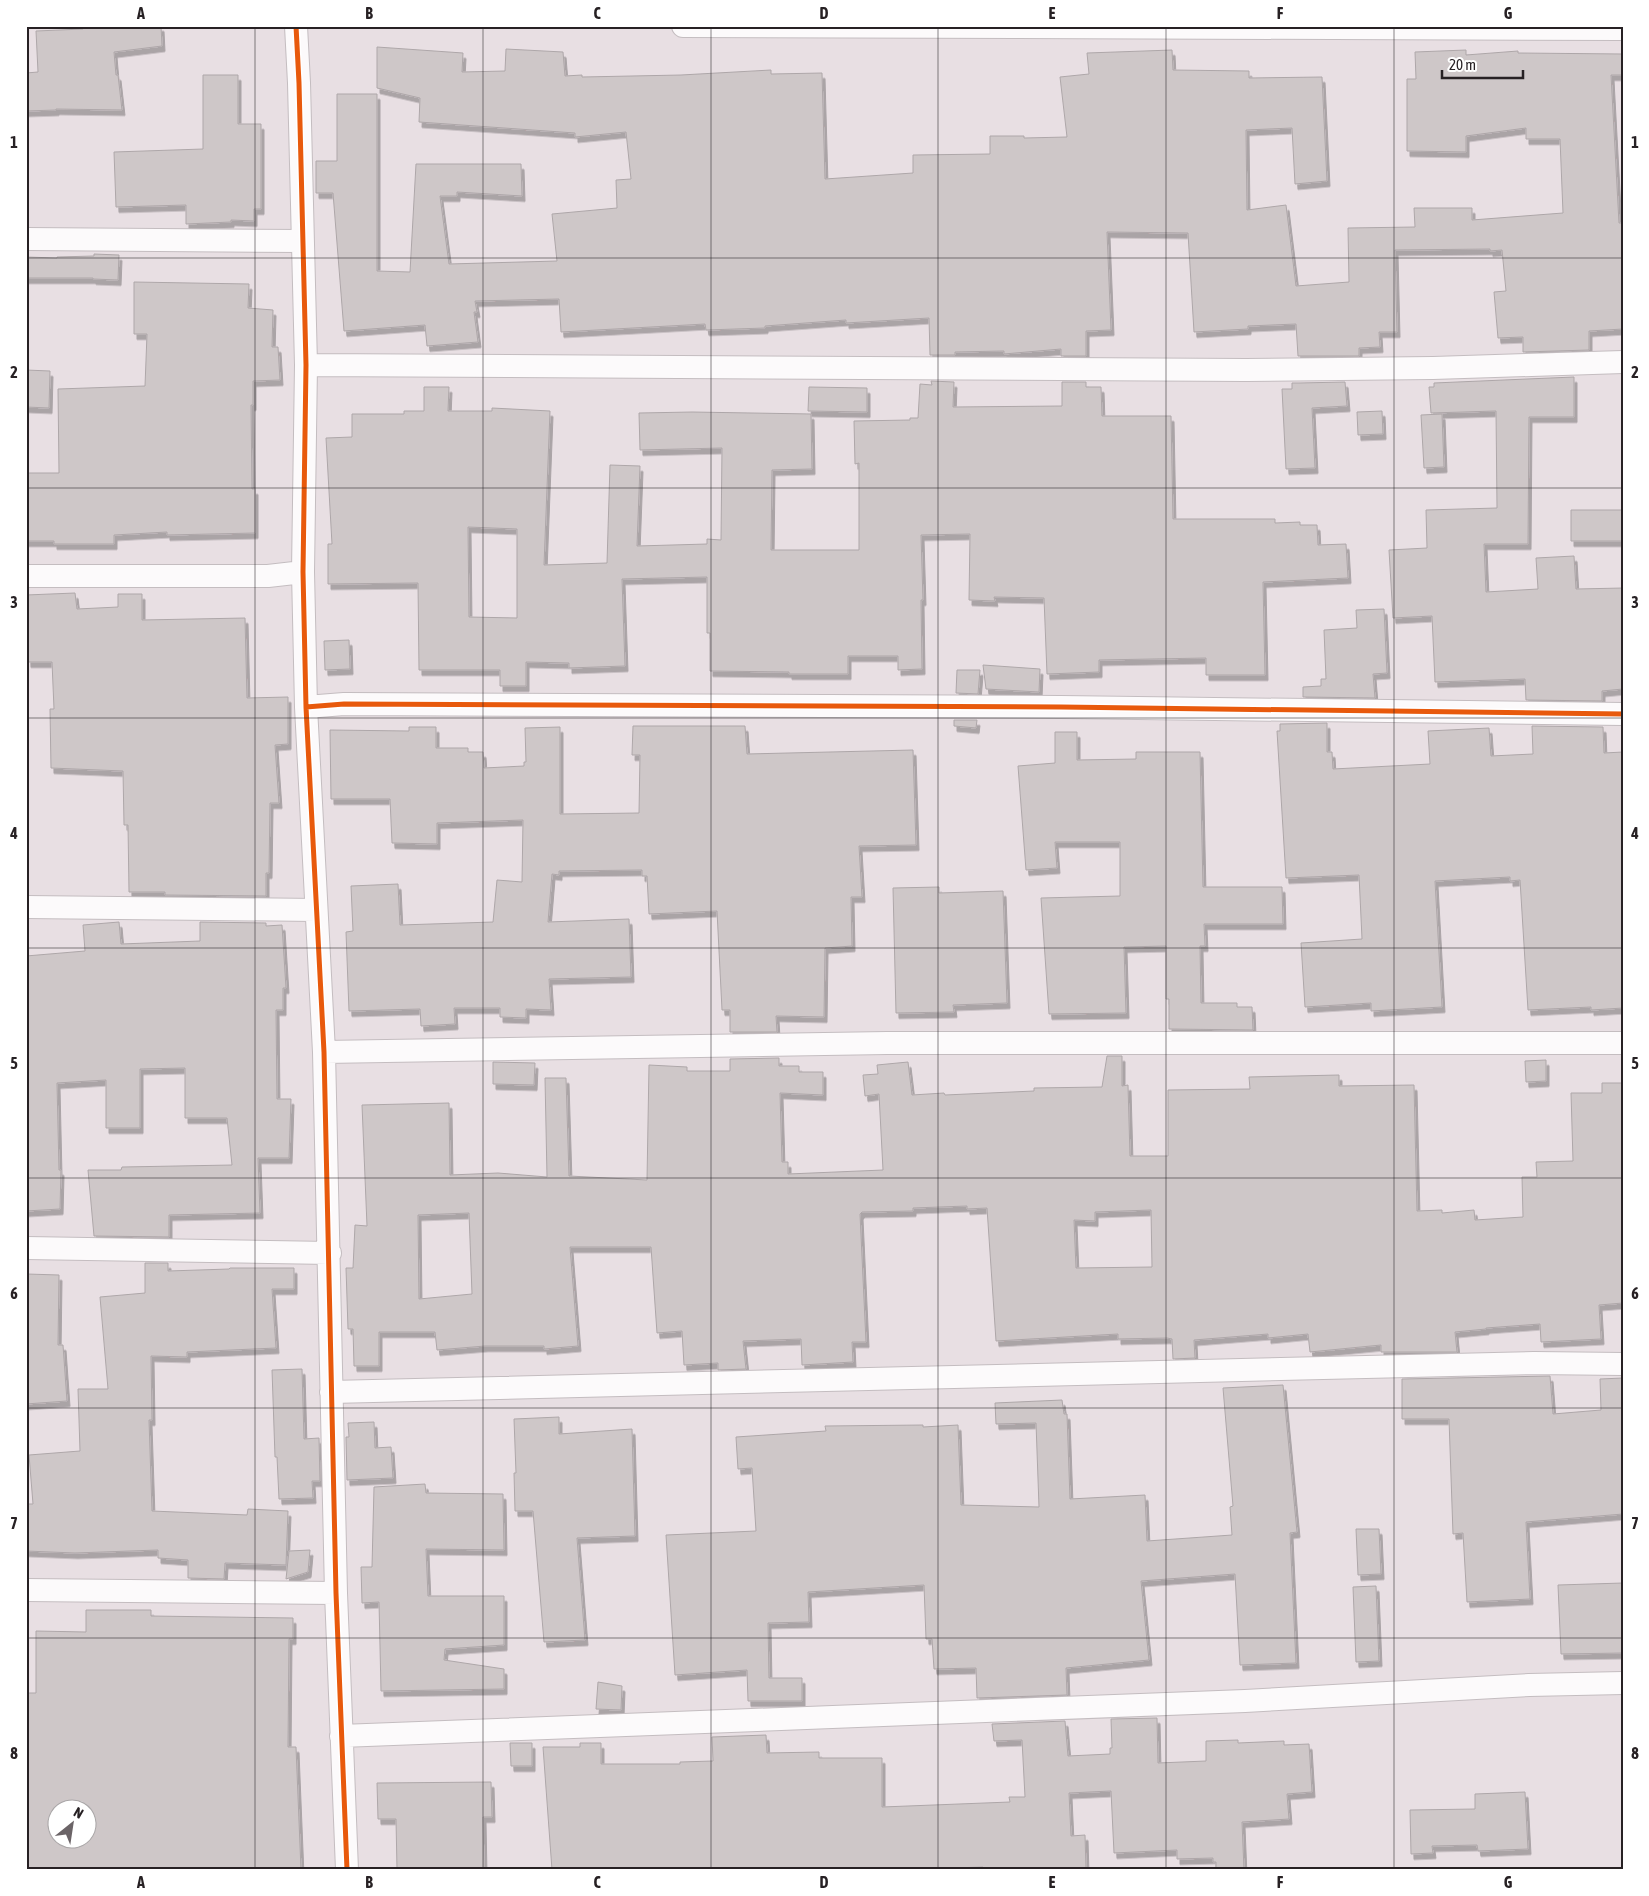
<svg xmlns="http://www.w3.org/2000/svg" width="1649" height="1896" font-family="'Asap Condensed',sans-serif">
	<defs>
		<filter id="shadow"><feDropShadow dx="3" dy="5.5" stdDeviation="0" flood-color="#0004"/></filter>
	</defs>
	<rect width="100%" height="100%" fill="#e8dfe3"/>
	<path fill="#cec7c8" stroke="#aea7a9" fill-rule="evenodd" filter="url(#shadow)" d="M 84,26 L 161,26 L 162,46 L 114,52 L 116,75 L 118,75 L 122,110 L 56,109 L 56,110 L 26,111 L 26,73 L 38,72 L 36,31 L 83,29 Z
		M 377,47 L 463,53 L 462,72 L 505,71 L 506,49 L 563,52 L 565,76 L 582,75 L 582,77 L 681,75 L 771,70 L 771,74 L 822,73 L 825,179 L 913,173 L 913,155 L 990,154 L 990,136 L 1024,136 L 1024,138 L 1067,137 L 1060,77 L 1089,74 L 1087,53 L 1172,50 L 1173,70 L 1249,71 L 1249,78 L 1322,77 L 1327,181 L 1295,184 L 1292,128 L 1246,130 L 1247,210 L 1286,205 L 1296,286 L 1349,282 L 1348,228 L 1415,227 L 1414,208 L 1472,208 L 1472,220 L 1563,213 L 1560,139 L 1526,139 L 1526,128 L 1466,136 L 1466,152 L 1407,151 L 1407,79 L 1416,79 L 1415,52 L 1466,50 L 1466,55 L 1518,51 L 1518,53 L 1623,54 L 1623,75 L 1611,75 L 1619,223 L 1623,223 L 1623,329 L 1589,331 L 1589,350 L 1523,352 L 1523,337 L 1498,338 L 1494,292 L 1506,291 L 1502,250 L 1490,251 L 1490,249 L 1395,250 L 1397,332 L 1379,332 L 1380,347 L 1359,348 L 1359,356 L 1298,356 L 1296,324 L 1248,326 L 1248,329 L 1194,332 L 1188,233 L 1107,232 L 1111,330 L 1086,331 L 1086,356 L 1061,356 L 1061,349 L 1004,354 L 1004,351 L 955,352 L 955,355 L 930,355 L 929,318 L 846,323 L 846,320 L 765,326 L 765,328 L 706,330 L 705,324 L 561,332 L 559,299 L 475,301 L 477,312 L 474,312 L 478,342 L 427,346 L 425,325 L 344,331 L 333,193 L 316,193 L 316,161 L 337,161 L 337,94 L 377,94 L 377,271 L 410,272 L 416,164 L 521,164 L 522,196 L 457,192 L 457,196 L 440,196 L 449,264 L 557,261 L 552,214 L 617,208 L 616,180 L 631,179 L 626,132 L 575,137 L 575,133 L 419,122 L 420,98 L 377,88 Z
		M 203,75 L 238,75 L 238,124 L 261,124 L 261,209 L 254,209 L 254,221 L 231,220 L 231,222 L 186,224 L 186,205 L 116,207 L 114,152 L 203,149 Z
		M 94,254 L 119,255 L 118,280 L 93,279 L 93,278 L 26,278 L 26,257 L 57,258 L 57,257 L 94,256 Z
		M 134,282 L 249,284 L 248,308 L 273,310 L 272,347 L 278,347 L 280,380 L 253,381 L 253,405 L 251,405 L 252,489 L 255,489 L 255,533 L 167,535 L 167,532 L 114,535 L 114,544 L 54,544 L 54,541 L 26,541 L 26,473 L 59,473 L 58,389 L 145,386 L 147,334 L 134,334 Z
		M 26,370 L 50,371 L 49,408 L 26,407 Z
		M 1574,377 L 1574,417 L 1529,417 L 1528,544 L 1484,544 L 1486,592 L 1538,589 L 1536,558 L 1574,556 L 1576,589 L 1623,588 L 1623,689 L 1602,691 L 1602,701 L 1526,700 L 1525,679 L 1435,682 L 1432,616 L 1393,618 L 1389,550 L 1427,548 L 1426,510 L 1497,508 L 1496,411 L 1431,413 L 1429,387 L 1434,387 L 1434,383 Z
		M 931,381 L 954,382 L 953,407 L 1062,406 L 1062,382 L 1086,382 L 1086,387 L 1101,387 L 1102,416 L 1171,416 L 1173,519 L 1275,519 L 1275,523 L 1300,522 L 1300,525 L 1317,525 L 1318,545 L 1346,544 L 1348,578 L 1263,582 L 1265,675 L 1206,675 L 1206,658 L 1099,660 L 1099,672 L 1047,674 L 1044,598 L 994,597 L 995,601 L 969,600 L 970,534 L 921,535 L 923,600 L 921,600 L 922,669 L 898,670 L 898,656 L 848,656 L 848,674 L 789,674 L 789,672 L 710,671 L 710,633 L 707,633 L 707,577 L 622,579 L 625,666 L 569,668 L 569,663 L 526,662 L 526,686 L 500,686 L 500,670 L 419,670 L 418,583 L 328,584 L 328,544 L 332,544 L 326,438 L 352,437 L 352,414 L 404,414 L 404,411 L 424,411 L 424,387 L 449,387 L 448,411 L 492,411 L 492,408 L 550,411 L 544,565 L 607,563 L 610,465 L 640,466 L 637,546 L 707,544 L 707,539 L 721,540 L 722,448 L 640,450 L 639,413 L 692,412 L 811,414 L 812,469 L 772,470 L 771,550 L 859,550 L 859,463 L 855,464 L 854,421 L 910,420 L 910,418 L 918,418 L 920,384 L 932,385 ZM 468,527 L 517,529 L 517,618 L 469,617 Z
		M 1345,382 L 1347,406 L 1312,408 L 1315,468 L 1286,469 L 1282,389 L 1292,389 L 1292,383 L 1299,383 Z
		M 809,387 L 867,388 L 867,412 L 808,411 Z
		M 1382,411 L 1383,434 L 1358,435 L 1357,412 Z
		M 1442,414 L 1444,467 L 1424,468 L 1421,415 Z
		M 1571,510 L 1623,510 L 1623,541 L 1571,541 Z
		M 75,593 L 77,609 L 118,607 L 118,594 L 142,594 L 142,620 L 245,618 L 247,698 L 288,697 L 288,744 L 275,745 L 279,803 L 270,803 L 269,873 L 266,873 L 266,896 L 165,895 L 165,892 L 129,892 L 128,825 L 124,825 L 123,771 L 51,768 L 50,709 L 54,709 L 52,662 L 28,662 L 26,595 Z
		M 1384,609 L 1387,673 L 1373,674 L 1375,698 L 1303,697 L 1303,687 L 1321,686 L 1321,679 L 1326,679 L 1324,630 L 1357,628 L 1356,610 Z
		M 349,640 L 350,669 L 325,670 L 324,641 Z
		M 983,665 L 1040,669 L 1039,692 L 986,689 Z
		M 957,670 L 980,670 L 978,694 L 956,693 Z
		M 954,720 L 977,720 L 976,728 L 954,726 Z
		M 1327,723 L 1327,752 L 1332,752 L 1333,769 L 1430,764 L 1428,731 L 1489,728 L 1491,756 L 1533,754 L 1532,726 L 1603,727 L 1604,753 L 1623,752 L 1623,1008 L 1591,1010 L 1591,1007 L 1528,1010 L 1520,880 L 1510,881 L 1510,877 L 1435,881 L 1442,1007 L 1371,1011 L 1371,1003 L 1305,1007 L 1301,943 L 1362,939 L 1359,875 L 1286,878 L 1277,731 L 1280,731 L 1280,724 Z
		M 633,726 L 745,726 L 747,754 L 913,750 L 916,845 L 859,846 L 862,897 L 851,897 L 852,946 L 825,948 L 824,1017 L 776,1016 L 777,1032 L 730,1032 L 730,1010 L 722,1010 L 717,911 L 649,914 L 647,876 L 642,876 L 642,870 L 559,871 L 559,875 L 552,874 L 548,922 L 629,919 L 631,977 L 549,979 L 551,1010 L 526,1009 L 526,1018 L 500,1017 L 500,1008 L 454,1008 L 455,1024 L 421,1026 L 420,1009 L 349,1011 L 346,932 L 353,931 L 351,886 L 398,884 L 400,925 L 493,922 L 497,880 L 522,882 L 523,820 L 437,823 L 437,844 L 392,843 L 390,799 L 331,799 L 330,730 L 409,731 L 409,727 L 436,727 L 436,748 L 468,748 L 468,752 L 483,752 L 484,768 L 524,766 L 524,762 L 526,762 L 525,728 L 560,727 L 560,814 L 639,813 L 640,755 L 632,755 Z
		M 1055,732 L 1077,732 L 1077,760 L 1136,759 L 1136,752 L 1200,752 L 1203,887 L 1282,887 L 1283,924 L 1204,924 L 1205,946 L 1200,946 L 1201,1003 L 1237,1003 L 1237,1007 L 1252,1007 L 1253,1030 L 1169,1029 L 1169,999 L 1166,999 L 1166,946 L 1124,947 L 1126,1013 L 1049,1014 L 1041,898 L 1120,896 L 1120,842 L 1055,842 L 1057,868 L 1026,870 L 1018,766 L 1055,763 Z
		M 939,887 L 939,893 L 1003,891 L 1007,1003 L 953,1005 L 954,1012 L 896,1013 L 893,888 Z
		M 119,922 L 121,944 L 200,941 L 200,922 L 266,923 L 266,926 L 282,925 L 286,988 L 283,988 L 283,1010 L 276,1010 L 277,1099 L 291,1099 L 289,1158 L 258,1158 L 260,1213 L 169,1215 L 169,1237 L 94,1236 L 88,1170 L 121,1170 L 122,1167 L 232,1165 L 227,1118 L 185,1118 L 185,1068 L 140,1069 L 140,1128 L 106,1128 L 106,1080 L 57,1083 L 59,1170 L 61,1170 L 60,1209 L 26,1211 L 26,956 L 85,951 L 83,925 Z
		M 1107,1056 L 1122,1056 L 1122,1086 L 1128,1085 L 1130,1156 L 1168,1156 L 1168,1090 L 1250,1089 L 1249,1077 L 1339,1075 L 1339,1086 L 1414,1085 L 1417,1211 L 1442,1210 L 1442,1213 L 1474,1210 L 1475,1220 L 1523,1217 L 1522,1177 L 1537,1177 L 1536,1162 L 1573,1161 L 1571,1093 L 1602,1093 L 1602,1083 L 1623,1083 L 1623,1303 L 1599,1305 L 1601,1339 L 1541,1342 L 1540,1324 L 1486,1328 L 1486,1329 L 1455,1332 L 1457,1352 L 1381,1352 L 1381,1345 L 1310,1352 L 1308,1334 L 1268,1338 L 1268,1334 L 1194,1340 L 1195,1358 L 1173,1359 L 1172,1339 L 1167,1338 L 1118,1339 L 1118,1334 L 996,1341 L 987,1208 L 967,1209 L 967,1206 L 913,1208 L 913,1211 L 862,1212 L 860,1214 L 866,1342 L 852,1342 L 853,1362 L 802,1365 L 801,1339 L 743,1341 L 746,1369 L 718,1370 L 718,1363 L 684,1365 L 682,1331 L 657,1333 L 651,1247 L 570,1247 L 578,1346 L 544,1349 L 544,1346 L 485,1346 L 437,1350 L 435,1332 L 379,1332 L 379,1366 L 354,1366 L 353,1329 L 348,1329 L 346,1268 L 353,1268 L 355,1225 L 367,1226 L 362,1105 L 449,1103 L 450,1175 L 498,1173 L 547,1177 L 545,1078 L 566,1078 L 569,1176 L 647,1180 L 649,1065 L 687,1067 L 687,1071 L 730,1071 L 730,1059 L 779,1058 L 779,1066 L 799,1066 L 799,1072 L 823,1072 L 823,1095 L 780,1093 L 782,1162 L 788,1162 L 788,1174 L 883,1170 L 879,1094 L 865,1096 L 863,1075 L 878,1074 L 877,1065 L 908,1062 L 912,1095 L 944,1093 L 945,1095 L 1034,1091 L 1034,1088 L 1102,1087 ZM 1151,1210 L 1152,1267 L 1076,1268 L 1074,1220 L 1095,1221 L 1095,1212 ZM 469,1213 L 472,1294 L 419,1299 L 418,1215 Z
		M 1546,1060 L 1546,1081 L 1526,1082 L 1525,1061 Z
		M 493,1062 L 535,1063 L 534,1085 L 493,1084 Z
		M 145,1263 L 168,1263 L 168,1271 L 229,1269 L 230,1268 L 294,1268 L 294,1289 L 272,1289 L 276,1348 L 187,1352 L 187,1357 L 151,1356 L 152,1420 L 149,1420 L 152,1511 L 247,1515 L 248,1509 L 288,1511 L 286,1565 L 225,1563 L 224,1579 L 188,1578 L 188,1560 L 158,1558 L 158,1550 L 75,1553 L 26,1551 L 28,1504 L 33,1504 L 29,1455 L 80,1451 L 78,1389 L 108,1389 L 100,1297 L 145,1293 Z
		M 27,1274 L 59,1275 L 58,1345 L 63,1345 L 67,1401 L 26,1404 Z
		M 302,1369 L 304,1439 L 319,1438 L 320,1481 L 312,1481 L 313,1498 L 279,1499 L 277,1457 L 275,1457 L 272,1370 Z
		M 1550,1376 L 1553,1414 L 1601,1410 L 1600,1379 L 1623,1378 L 1623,1514 L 1526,1522 L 1530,1599 L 1467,1602 L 1463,1533 L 1453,1534 L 1449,1419 L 1402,1419 L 1402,1379 Z
		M 1283,1385 L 1297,1532 L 1290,1533 L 1296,1663 L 1240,1665 L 1235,1574 L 1141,1581 L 1149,1660 L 1066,1668 L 1067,1695 L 977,1698 L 976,1668 L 934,1669 L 932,1639 L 926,1639 L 924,1585 L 808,1592 L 809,1622 L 768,1623 L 769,1678 L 802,1678 L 802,1701 L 748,1701 L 747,1670 L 675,1675 L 666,1535 L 756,1531 L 752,1468 L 738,1469 L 736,1437 L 826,1431 L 825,1426 L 923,1425 L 923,1427 L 958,1425 L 961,1505 L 1039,1507 L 1036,1423 L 996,1424 L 995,1403 L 1062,1400 L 1064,1414 L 1067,1414 L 1070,1499 L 1145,1495 L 1147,1541 L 1232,1535 L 1230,1507 L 1233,1506 L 1223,1388 Z
		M 559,1417 L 559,1434 L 632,1429 L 635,1536 L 577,1538 L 585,1640 L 544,1642 L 533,1511 L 515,1511 L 514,1473 L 516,1473 L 514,1419 Z
		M 374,1422 L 375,1448 L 391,1447 L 393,1478 L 347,1480 L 346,1437 L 349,1437 L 348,1423 Z
		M 425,1484 L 426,1493 L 503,1494 L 504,1550 L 426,1549 L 428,1596 L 504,1596 L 504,1645 L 445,1649 L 444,1660 L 504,1669 L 504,1689 L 381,1691 L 379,1602 L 362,1603 L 361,1567 L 372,1567 L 374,1487 Z
		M 1356,1529 L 1379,1529 L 1381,1574 L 1358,1575 Z
		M 310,1550 L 308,1572 L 286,1579 L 289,1551 Z
		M 1623,1583 L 1623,1653 L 1561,1654 L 1558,1585 Z
		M 1376,1586 L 1379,1661 L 1356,1662 L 1353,1587 Z
		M 86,1610 L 151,1610 L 151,1616 L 293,1618 L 293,1639 L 289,1639 L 288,1747 L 296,1747 L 301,1870 L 26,1870 L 26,1693 L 36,1693 L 36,1631 L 86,1632 ZM 58,1808 L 88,1808 L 88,1838 L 58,1838 Z
		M 598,1682 L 622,1686 L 621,1710 L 596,1709 Z
		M 1157,1718 L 1158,1763 L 1206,1761 L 1206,1741 L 1238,1740 L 1238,1743 L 1284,1741 L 1284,1745 L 1309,1744 L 1312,1792 L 1287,1794 L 1289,1819 L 1242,1822 L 1244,1870 L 1216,1870 L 1216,1862 L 1213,1862 L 1213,1858 L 1177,1859 L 1177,1850 L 1114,1853 L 1111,1791 L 1069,1793 L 1071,1836 L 1085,1835 L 1086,1869 L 983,1870 L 983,1867 L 894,1870 L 552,1870 L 543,1747 L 580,1747 L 580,1743 L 601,1743 L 601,1764 L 680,1764 L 680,1762 L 713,1761 L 712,1737 L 766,1735 L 767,1753 L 819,1752 L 819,1758 L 882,1758 L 882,1807 L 1010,1802 L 1009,1797 L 1025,1797 L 1022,1740 L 994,1741 L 992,1724 L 1065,1721 L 1068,1756 L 1110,1754 L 1110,1748 L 1112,1748 L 1111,1719 Z
		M 510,1743 L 532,1743 L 532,1766 L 511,1766 Z
		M 491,1782 L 492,1817 L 483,1817 L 484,1870 L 397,1870 L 396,1819 L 378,1819 L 377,1783 Z
		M 1525,1792 L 1528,1849 L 1478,1851 L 1477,1845 L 1432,1846 L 1433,1853 L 1411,1854 L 1410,1810 L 1475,1809 L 1475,1794 Z"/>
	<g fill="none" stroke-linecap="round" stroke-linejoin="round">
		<defs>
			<path id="street" d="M 296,26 L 299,83 L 306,365 L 303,572 L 306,707 L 324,1052 L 336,1593 L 347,1870
				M 683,26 L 1623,29
				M 26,239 L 302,241
				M 306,365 L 1246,370 L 1433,368 L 1623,362
				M 26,576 L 268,576 L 303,572
				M 306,707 L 344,704 L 1061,707 L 1623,714
				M 26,907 L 316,910
				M 324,1052 L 887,1043 L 1623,1043
				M 26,1248 L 330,1253
				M 331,1392 L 1534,1363 L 1623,1364
				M 26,1590 L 336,1593
				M 341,1736 L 1245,1701 L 1529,1685 L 1623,1683"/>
		</defs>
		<use href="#street" stroke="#c4bdc0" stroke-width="24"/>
		<use href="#street" stroke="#fcfafb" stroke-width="22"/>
		<defs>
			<path id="cycleway" d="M 296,26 L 299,83 L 306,365 L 303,572 L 306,707 L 324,1052 L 336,1593 L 347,1870
				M 306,707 L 344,704 L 1061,707 L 1623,714"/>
		</defs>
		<use href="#cycleway" stroke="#fff" stroke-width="8"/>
		<use href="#cycleway" stroke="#e8590c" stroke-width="5"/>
	</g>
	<path fill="none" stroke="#272124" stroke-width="1" stroke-opacity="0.55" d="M 255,26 L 255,1870M 483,26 L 483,1870M 711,26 L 711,1870M 938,26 L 938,1870M 1166,26 L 1166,1870M 1394,26 L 1394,1870M 26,258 L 1623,258M 26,488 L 1623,488M 26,718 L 1623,718M 26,948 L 1623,948M 26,1178 L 1623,1178M 26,1408 L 1623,1408M 26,1638 L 1623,1638"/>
	<rect width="1649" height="1896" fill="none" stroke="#ffffff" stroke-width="55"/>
	<g transform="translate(72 1824) rotate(30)"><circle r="24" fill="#ffffff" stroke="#a9a6a7"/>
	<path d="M0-4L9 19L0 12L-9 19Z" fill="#6b6467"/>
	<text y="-8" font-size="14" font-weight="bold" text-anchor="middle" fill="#272124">N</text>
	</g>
	<path d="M1442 70v8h81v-8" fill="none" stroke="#272124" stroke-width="2.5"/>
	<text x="1449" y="70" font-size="15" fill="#272124" stroke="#ffffff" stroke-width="4" paint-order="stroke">20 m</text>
	<rect x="28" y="28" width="1594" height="1840" fill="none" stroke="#272124" stroke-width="2"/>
	<g font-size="16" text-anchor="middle" font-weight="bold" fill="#272124">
		<text x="141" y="19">A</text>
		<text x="369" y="19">B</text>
		<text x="597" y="19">C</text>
		<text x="824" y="19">D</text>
		<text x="1052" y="19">E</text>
		<text x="1280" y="19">F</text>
		<text x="1508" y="19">G</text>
		<text x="14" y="148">1</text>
		<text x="1635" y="148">1</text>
		<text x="14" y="378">2</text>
		<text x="1635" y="378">2</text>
		<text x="14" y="608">3</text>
		<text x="1635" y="608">3</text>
		<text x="14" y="839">4</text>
		<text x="1635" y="839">4</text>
		<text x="14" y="1069">5</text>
		<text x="1635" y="1069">5</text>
		<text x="14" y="1299">6</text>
		<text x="1635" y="1299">6</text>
		<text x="14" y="1529">7</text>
		<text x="1635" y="1529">7</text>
		<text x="14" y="1759">8</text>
		<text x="1635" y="1759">8</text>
		<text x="141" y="1888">A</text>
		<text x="369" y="1888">B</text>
		<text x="597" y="1888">C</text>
		<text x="824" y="1888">D</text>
		<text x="1052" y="1888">E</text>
		<text x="1280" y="1888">F</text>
		<text x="1508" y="1888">G</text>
	</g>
</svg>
